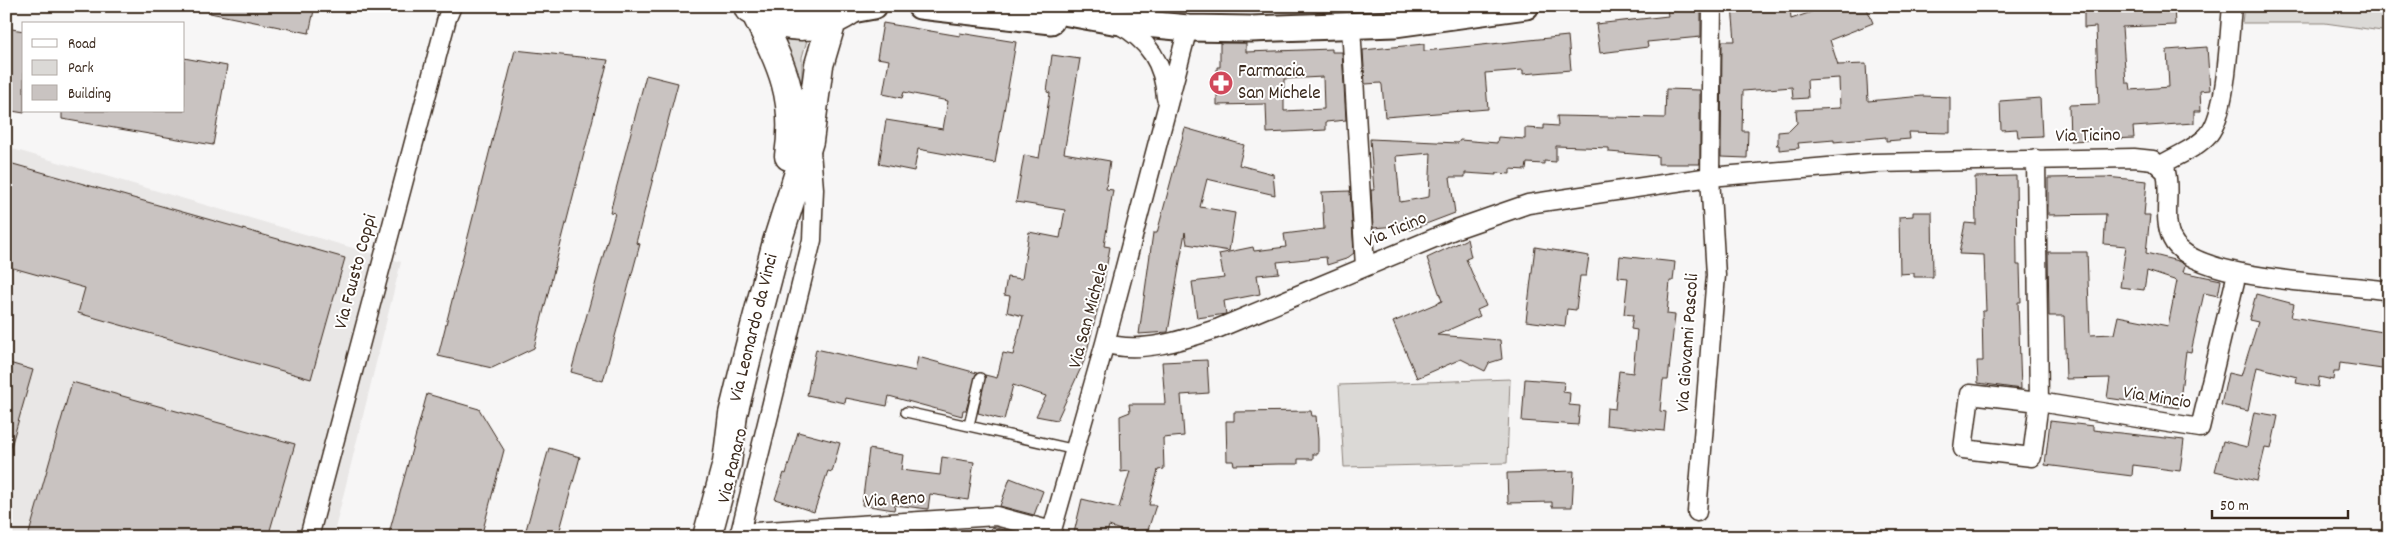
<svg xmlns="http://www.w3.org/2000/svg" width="2395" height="543" font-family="Dekko,sans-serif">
	<rect width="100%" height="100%" fill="#f7f6f6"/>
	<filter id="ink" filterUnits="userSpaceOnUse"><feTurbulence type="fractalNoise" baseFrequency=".02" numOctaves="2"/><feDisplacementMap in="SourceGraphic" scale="10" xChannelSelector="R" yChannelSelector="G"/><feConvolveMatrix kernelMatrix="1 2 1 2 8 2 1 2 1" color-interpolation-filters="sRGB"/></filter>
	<g filter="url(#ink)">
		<path fill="#e9e7e6" d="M 6,147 L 401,262 L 333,537 L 6,537 Z"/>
		<path fill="#dbd9d6" stroke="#8b827a" d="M 769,6 L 837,6 C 811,17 795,14 769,6 Z
			M 2244,6 L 2389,6 L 2389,32 L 2325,23 L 2242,23 Z
			M 780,35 L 808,37 L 802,57 L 802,91 L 796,92 Z
			M 1510,379 L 1507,463 L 1344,467 L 1339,385 Z"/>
		<path fill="#c9c3c1" stroke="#3b2a1e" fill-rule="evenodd" d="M 211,6 L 315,6 L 309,33 L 210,13 Z
			M 1689,6 L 1701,6 L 1701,37 L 1647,42 L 1648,47 L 1600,53 L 1596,24 L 1668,16 L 1667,9 Z
			M 1732,6 L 1790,6 L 1791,19 L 1829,6 L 1866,6 L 1873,23 L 1830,40 L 1838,65 L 1866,64 L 1868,101 L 1923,96 L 1950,97 L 1950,133 L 1909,132 L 1910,139 L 1886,141 L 1886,137 L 1834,142 L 1834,140 L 1798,143 L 1799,148 L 1779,150 L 1779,145 L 1776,145 L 1778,143 L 1778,132 L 1789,131 L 1797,123 L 1796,110 L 1840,108 L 1839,78 L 1807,80 L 1808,98 L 1793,99 L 1792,87 L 1743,91 L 1742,131 L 1748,131 L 1747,158 L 1721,157 L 1722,41 L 1735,41 Z
			M 2084,6 L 2174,6 L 2175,25 L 2122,27 L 2126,83 L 2130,83 L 2131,90 L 2169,87 L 2167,50 L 2207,47 L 2210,90 L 2200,91 L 2201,111 L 2194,111 L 2194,123 L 2133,127 L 2134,138 L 2070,141 L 2069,105 L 2099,104 L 2096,27 L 2084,28 Z
			M 883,23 L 960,36 L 960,33 L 1016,42 L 995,163 L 918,149 L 914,171 L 879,164 L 886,120 L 943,129 L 948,101 L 904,92 L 902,98 L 883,94 L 889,60 L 877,58 Z
			M 6,28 L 24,31 L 24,113 L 6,110 Z
			M 1568,36 L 1571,70 L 1523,74 L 1523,70 L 1485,73 L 1488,109 L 1385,117 L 1382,85 L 1381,83 L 1365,84 L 1363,50 L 1424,44 L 1424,51 Z
			M 1220,43 L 1246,43 L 1246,52 L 1332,49 L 1332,52 L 1342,52 L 1346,120 L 1326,122 L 1326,130 L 1267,133 L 1266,104 L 1217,105 L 1217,67 L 1220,67 ZM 1323,77 L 1324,109 L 1284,111 L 1284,79 Z
			M 515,50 L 608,60 L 534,348 L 492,368 L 438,356 Z
			M 1052,55 L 1080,59 L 1064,153 L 1110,161 L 1106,189 L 1113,190 L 1104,246 L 1110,247 L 1102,292 L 1085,359 L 1057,420 L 1036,416 L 1046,396 L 1013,385 L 1004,420 L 978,413 L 985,375 L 997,378 L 1003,353 L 1013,355 L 1023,316 L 1007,312 L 1010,296 L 1004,295 L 1007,277 L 1022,279 L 1029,232 L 1060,238 L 1065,210 L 1016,202 L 1024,155 L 1039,158 L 1050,93 L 1047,92 Z
			M 184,58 L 227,66 L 213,145 L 62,119 L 62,111 L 184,111 Z
			M 646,75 L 678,83 L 636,243 L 640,244 L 603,381 L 571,372 L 615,213 L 610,212 Z
			M 1666,89 L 1700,90 L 1700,164 L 1658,164 L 1658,156 L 1609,152 L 1609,148 L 1556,146 L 1556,162 L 1544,161 L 1544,164 L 1527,163 L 1526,170 L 1510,169 L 1510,174 L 1496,173 L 1496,175 L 1465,173 L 1465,177 L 1450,177 L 1455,213 L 1410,230 L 1408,225 L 1373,228 L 1371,190 L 1374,190 L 1370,139 L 1458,143 L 1460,140 L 1497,143 L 1498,137 L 1525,139 L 1525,128 L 1544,129 L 1544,125 L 1558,126 L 1557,116 L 1665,118 ZM 1431,153 L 1429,197 L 1400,202 L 1396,156 Z
			M 2040,98 L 2042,136 L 2018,137 L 2017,129 L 2001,130 L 2000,101 Z
			M 1185,128 L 1244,145 L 1239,165 L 1273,174 L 1275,195 L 1207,179 L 1200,207 L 1235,213 L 1229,251 L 1187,244 L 1185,232 L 1168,332 L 1139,334 L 1153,233 L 1157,233 Z
			M 6,162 L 345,258 L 311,379 L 78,313 L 85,288 L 6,266 Z
			M 2016,176 L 2017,265 L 2020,265 L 2021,302 L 2018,302 L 2021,389 L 1978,383 L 1977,361 L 1983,361 L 1982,311 L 1986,311 L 1984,255 L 1959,254 L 1965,223 L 1976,224 L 1975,177 Z
			M 2106,177 L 2147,181 L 2144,215 L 2150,215 L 2146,253 L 2178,261 L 2185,265 L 2183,272 L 2221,280 L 2218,296 L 2204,293 L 2191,352 L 2186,351 L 2179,408 L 2107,398 L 2110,378 L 2066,379 L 2064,316 L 2049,316 L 2048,252 L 2087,252 L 2090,335 L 2114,334 L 2118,316 L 2168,326 L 2177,281 L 2147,271 L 2144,290 L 2120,287 L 2126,246 L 2104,244 L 2106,214 L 2048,215 L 2048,178 Z
			M 1350,191 L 1354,253 L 1346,259 L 1327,265 L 1326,257 L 1277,262 L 1279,273 L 1257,275 L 1260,294 L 1224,301 L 1226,314 L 1197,318 L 1192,282 L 1224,278 L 1219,254 L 1253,247 L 1254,251 L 1286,247 L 1284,234 L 1324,229 L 1322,192 Z
			M 1913,212 L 1932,212 L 1933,277 L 1914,277 L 1914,273 L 1900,274 L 1899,217 L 1913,216 Z
			M 1467,239 L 1471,257 L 1466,259 L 1486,306 L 1477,310 L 1480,316 L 1437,335 L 1500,340 L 1502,359 L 1489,363 L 1485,371 L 1461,359 L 1417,378 L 1393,322 L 1442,301 L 1427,258 Z
			M 1535,247 L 1589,256 L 1586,276 L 1580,276 L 1576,310 L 1567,309 L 1565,326 L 1526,321 Z
			M 1620,256 L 1675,262 L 1673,281 L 1670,281 L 1667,314 L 1675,315 L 1673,333 L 1668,380 L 1663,380 L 1660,411 L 1666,412 L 1664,431 L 1606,425 L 1607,408 L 1615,409 L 1619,371 L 1633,373 L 1637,330 L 1631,329 L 1633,315 L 1624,314 L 1628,278 L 1618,277 Z
			M 2256,294 L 2294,304 L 2291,317 L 2389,333 L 2389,370 L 2340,363 L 2339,372 L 2334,372 L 2333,380 L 2319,377 L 2318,387 L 2296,383 L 2297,377 L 2257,367 L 2248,411 L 2221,405 L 2228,373 L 2241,376 L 2258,322 L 2249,320 Z
			M 816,349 L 915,371 L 918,357 L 977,373 L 966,410 L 963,410 L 962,416 L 889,396 L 887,406 L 846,398 L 845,403 L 807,395 Z
			M 1207,360 L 1209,393 L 1181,395 L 1184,436 L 1163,438 L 1164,469 L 1158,470 L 1149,505 L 1156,505 L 1148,530 L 1123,531 L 1109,526 L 1106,537 L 1073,537 L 1082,499 L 1119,508 L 1130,471 L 1121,472 L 1120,416 L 1130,412 L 1129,404 L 1165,404 L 1162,362 Z
			M 6,362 L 33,370 L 10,450 L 6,449 Z
			M 1525,379 L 1564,382 L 1563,392 L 1570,393 L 1569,405 L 1580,406 L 1578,425 L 1522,421 Z
			M 72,382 L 295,444 L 268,537 L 28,537 Z
			M 427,394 L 479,409 L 504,450 L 481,537 L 388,537 Z
			M 1311,411 L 1312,416 L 1316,416 L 1318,439 L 1318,454 L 1313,454 L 1313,459 L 1298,459 L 1298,464 L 1279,464 L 1234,465 L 1233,461 L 1227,461 L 1226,421 L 1234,421 L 1234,412 Z
			M 2254,412 L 2278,416 L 2271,449 L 2265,448 L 2257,481 L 2215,471 L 2223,441 L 2247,447 Z
			M 2050,421 L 2093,426 L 2093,430 L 2184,440 L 2180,471 L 2133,465 L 2132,476 L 2045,465 Z
			M 798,432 L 840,443 L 832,472 L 828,471 L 814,512 L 775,499 L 784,473 L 786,474 Z
			M 549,448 L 580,457 L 558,537 L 524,537 Z
			M 869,449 L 903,455 L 901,470 L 940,475 L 942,457 L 974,462 L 968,500 L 930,494 L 928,509 L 895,505 L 894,510 L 862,505 Z
			M 1574,471 L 1572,507 L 1552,507 L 1552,502 L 1508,503 L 1507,473 Z
			M 1010,478 L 1043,491 L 1034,515 L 1000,506 Z
			M 992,527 L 1028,536 L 1027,537 L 988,537 Z"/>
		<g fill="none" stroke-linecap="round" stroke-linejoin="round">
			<defs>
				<path id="service" d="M 906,412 L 1076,450
					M 969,425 L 980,378"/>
				<path id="minor" d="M 1118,24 C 1149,40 1164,64 1166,98
					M 1351,26 L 1365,267
					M 2036,159 L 2039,402 L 2032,457 L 1963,449 L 1970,394 L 2039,402 L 2200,428 L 2237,273
					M 2161,165 C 2176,156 2197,148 2209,134 C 2227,112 2229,36 2232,6
					M 1105,343 C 1139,355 1186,339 1219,328 L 1456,229 L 1528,204 L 1710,177 L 1874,163 L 2134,158 L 2153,160 L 2166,172 C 2171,193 2162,219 2172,239 C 2192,282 2344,283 2389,291
					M 1697,512 L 1716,275 L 1710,177 L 1712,6
					M 739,533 L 996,516 L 1052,531
					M 309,537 L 447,18 L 452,6
					M 739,537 L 812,240 L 814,189 L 811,151
					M 1050,537 L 1105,343 L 1188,28"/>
				<path id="secondary" d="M 920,6 L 1051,21
					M 1030,6 L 1113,21 L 1188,28 L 1251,29 L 1395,24 L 1526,6
					M 852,10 L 874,6"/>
				<path id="primary" d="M 749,9 C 782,32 825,32 856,6
					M 755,12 C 781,64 798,96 789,156
					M 707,537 L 727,463 L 733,414 L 748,353 L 777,242 L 809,141 L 819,65 L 832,21"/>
			</defs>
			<use href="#service" stroke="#3b2a1e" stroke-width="12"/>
			<use href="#minor" stroke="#3b2a1e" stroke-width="21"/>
			<use href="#secondary" stroke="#3b2a1e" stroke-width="29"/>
			<use href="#primary" stroke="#3b2a1e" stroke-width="31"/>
			<use href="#service" stroke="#fff" stroke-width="9"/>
			<use href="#minor" stroke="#fff" stroke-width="18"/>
			<use href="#secondary" stroke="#fff" stroke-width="25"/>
			<use href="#primary" stroke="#fff" stroke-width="28"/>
		</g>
	</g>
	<defs>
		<symbol id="pharmacy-disc" viewBox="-11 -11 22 22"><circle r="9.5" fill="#d1495b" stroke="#fff"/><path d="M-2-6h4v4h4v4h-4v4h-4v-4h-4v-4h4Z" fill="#fff"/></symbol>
	</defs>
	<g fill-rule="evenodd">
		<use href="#pharmacy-disc" x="1207" y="69" width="28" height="28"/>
	</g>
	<g text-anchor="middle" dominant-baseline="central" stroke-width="4" stroke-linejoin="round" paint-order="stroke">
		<g font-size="19" fill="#3b2a1e" stroke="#fff" text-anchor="start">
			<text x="1238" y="72">Farmacia<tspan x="1238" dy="22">San Michele</tspan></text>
		</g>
		<g font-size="19" fill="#3b2a1e" stroke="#fff">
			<text transform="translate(2088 137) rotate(-1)">Via Ticino</text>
			<text transform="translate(1396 231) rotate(-23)">Via Ticino</text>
			<text transform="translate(357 272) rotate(-75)">Via Fausto Coppi</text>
			<text transform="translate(1090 316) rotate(-75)">Via San Michele</text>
			<text transform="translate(755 328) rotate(-76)">Via Leonardo da Vinci</text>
			<text transform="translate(1689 343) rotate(-86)">Via Giovanni Pascoli</text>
			<text transform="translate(2157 399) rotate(9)">Via Mincio</text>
			<text transform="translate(734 466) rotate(-76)">Via Panaro</text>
			<text transform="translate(895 501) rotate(-4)">Via Reno</text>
		</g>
	</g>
	<rect width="2395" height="543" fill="none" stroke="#fff" stroke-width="25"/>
	<rect x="12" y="12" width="2370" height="518" fill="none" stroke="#3b2a1e" stroke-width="2" filter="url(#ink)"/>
	<rect x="22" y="22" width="162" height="90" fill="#ffffff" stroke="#b1aaa5"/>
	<rect x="32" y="39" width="25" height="8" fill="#ffffff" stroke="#b1aaa5"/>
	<text x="68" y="48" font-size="15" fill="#3b2a1e">Road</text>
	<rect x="32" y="60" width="25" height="15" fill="#dbd9d6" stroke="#b1aaa5"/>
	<text x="68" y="72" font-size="15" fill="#3b2a1e">Park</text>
	<rect x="32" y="85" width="25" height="15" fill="#c9c3c1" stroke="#b1aaa5"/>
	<text x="68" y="98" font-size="15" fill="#3b2a1e">Building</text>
	<path d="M2212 510v8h136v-8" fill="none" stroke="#3b2a1e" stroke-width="2.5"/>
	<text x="2220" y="510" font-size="15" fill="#3b2a1e" stroke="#ffffff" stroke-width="4" paint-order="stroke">50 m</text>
</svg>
